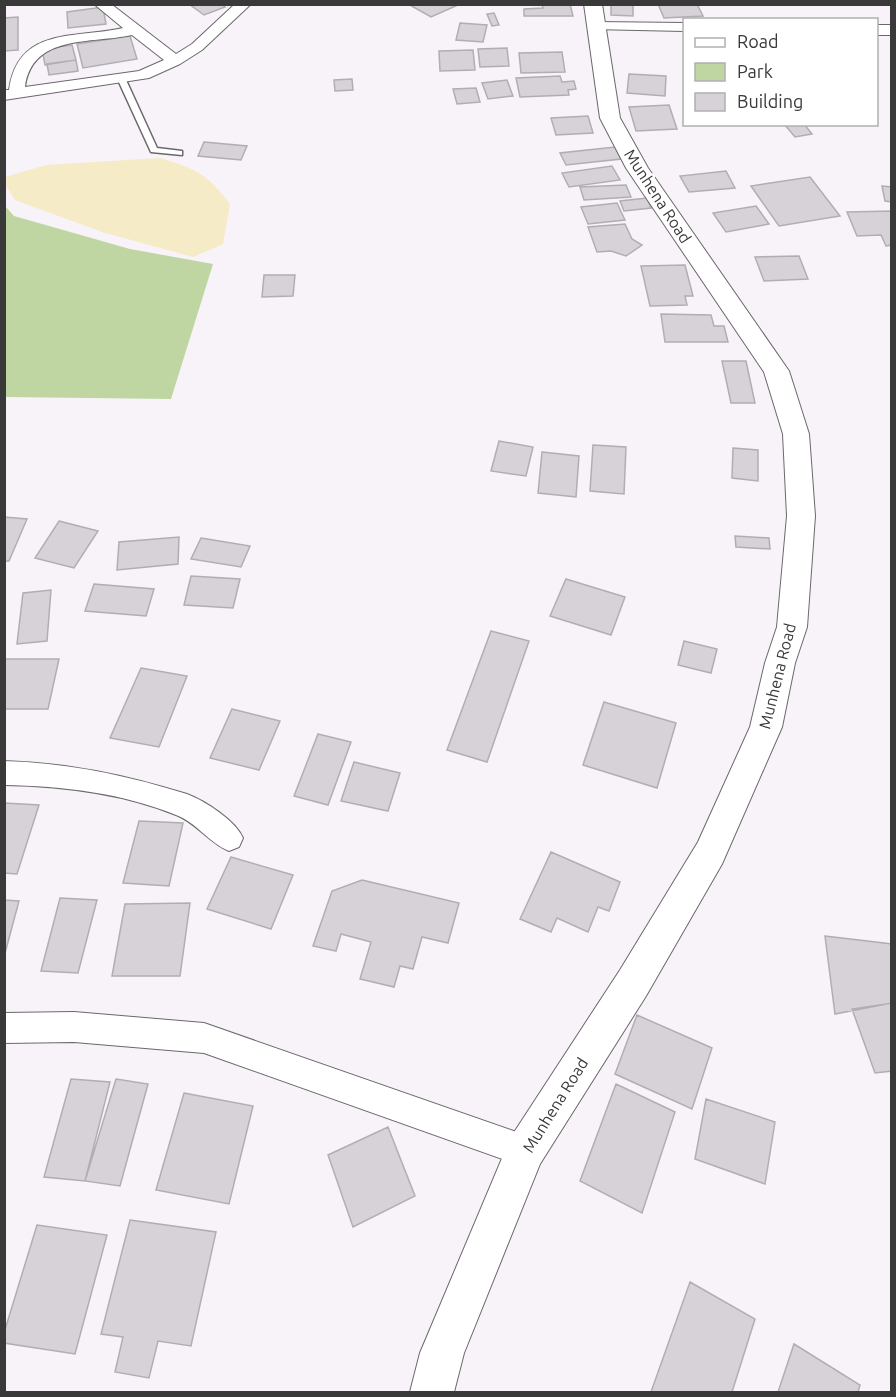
<svg xmlns="http://www.w3.org/2000/svg" width="896" height="1397" font-family="Ubuntu,sans-serif">
	<rect width="100%" height="100%" fill="#f7f3f8"/>
	<path fill="#c0d6a2" d="M 5,206 L 14,216 L 130,249 L 213,264 L 171,399 L 5,397 Z"/>
	<path fill="#f5ebc6" d="M 160,158 C 196,169 206,173 230,204 L 223,244 L 193,257 L 102,232 L 15,200 L 5,184 L 5,177 L 46,165 Z"/>
	<path fill="#d6d2d7" stroke="#b1aeb3" stroke-width="1.5" d="M 189,4 L 221,4 L 225,7 L 204,15 Z
		M 408,4 L 458,4 L 458,5 L 431,17 Z
		M 542,4 L 570,4 L 573,16 L 524,16 L 524,9 L 543,8 Z
		M 611,4 L 633,4 L 633,16 L 611,15 Z
		M 658,4 L 697,4 L 703,16 L 664,18 Z
		M 103,7 L 106,24 L 68,28 L 67,12 Z
		M 494,13 L 499,25 L 492,26 L 487,14 Z
		M 18,17 L 18,50 L 4,51 L 4,18 Z
		M 460,23 L 487,25 L 483,42 L 456,40 Z
		M 130,36 L 137,59 L 83,68 L 77,44 Z
		M 72,45 L 76,60 L 45,65 L 42,49 Z
		M 507,48 L 509,66 L 480,67 L 478,49 Z
		M 473,50 L 475,70 L 440,71 L 439,51 Z
		M 562,52 L 565,72 L 521,73 L 519,53 Z
		M 76,60 L 78,71 L 49,75 L 47,64 Z
		M 629,74 L 666,76 L 665,96 L 627,93 Z
		M 560,76 L 562,82 L 574,81 L 576,89 L 568,90 L 569,95 L 520,97 L 516,78 Z
		M 352,79 L 353,90 L 335,91 L 334,80 Z
		M 507,80 L 513,96 L 488,99 L 482,83 Z
		M 476,88 L 480,102 L 457,104 L 453,89 Z
		M 669,105 L 677,129 L 636,131 L 629,107 Z
		M 588,116 L 593,133 L 556,135 L 551,118 Z
		M 784,124 L 804,124 L 812,134 L 795,137 Z
		M 204,142 L 247,146 L 241,160 L 198,156 Z
		M 615,147 L 621,159 L 566,165 L 560,153 Z
		M 612,166 L 620,180 L 569,187 L 562,173 Z
		M 726,171 L 735,188 L 689,192 L 680,176 Z
		M 810,177 L 840,216 L 779,226 L 751,186 Z
		M 626,185 L 631,197 L 584,200 L 580,187 Z
		M 882,186 L 892,187 L 892,202 L 885,201 Z
		M 647,198 L 651,208 L 624,211 L 620,201 Z
		M 617,203 L 625,220 L 588,224 L 581,207 Z
		M 756,206 L 769,224 L 726,232 L 713,213 Z
		M 892,211 L 892,245 L 886,246 L 881,235 L 857,236 L 847,212 Z
		M 625,224 L 632,239 L 642,245 L 626,256 L 611,251 L 597,252 L 588,227 Z
		M 799,256 L 808,279 L 764,281 L 755,257 Z
		M 685,265 L 693,296 L 685,296 L 687,305 L 650,306 L 641,266 Z
		M 264,275 L 295,275 L 293,296 L 262,297 Z
		M 661,314 L 711,315 L 714,326 L 724,326 L 728,342 L 665,342 Z
		M 722,361 L 746,361 L 755,403 L 731,403 Z
		M 499,441 L 533,447 L 526,476 L 491,471 Z
		M 593,445 L 626,447 L 624,494 L 590,491 Z
		M 733,448 L 758,450 L 758,481 L 732,478 Z
		M 542,452 L 579,456 L 576,497 L 538,493 Z
		M 4,517 L 27,519 L 9,561 L 4,561 Z
		M 59,521 L 98,531 L 74,568 L 35,558 Z
		M 735,536 L 769,538 L 770,549 L 736,547 Z
		M 179,537 L 178,564 L 117,570 L 119,542 Z
		M 201,538 L 250,546 L 241,567 L 191,559 Z
		M 191,576 L 240,579 L 233,608 L 184,605 Z
		M 566,579 L 625,597 L 611,635 L 550,616 Z
		M 94,584 L 154,589 L 146,616 L 85,611 Z
		M 51,590 L 47,641 L 17,644 L 23,593 Z
		M 491,631 L 529,641 L 487,762 L 447,750 Z
		M 684,641 L 717,649 L 711,673 L 678,665 Z
		M 4,659 L 59,659 L 48,709 L 4,709 Z
		M 141,668 L 187,676 L 159,747 L 110,738 Z
		M 604,702 L 676,723 L 657,788 L 583,765 Z
		M 232,709 L 280,721 L 259,770 L 210,758 Z
		M 318,734 L 351,742 L 328,805 L 294,796 Z
		M 354,762 L 400,773 L 388,811 L 341,801 Z
		M 4,803 L 39,805 L 17,874 L 4,873 Z
		M 139,821 L 183,823 L 169,886 L 123,883 Z
		M 551,852 L 620,882 L 609,911 L 598,907 L 588,932 L 557,918 L 551,932 L 520,919 Z
		M 231,857 L 293,875 L 271,929 L 207,909 Z
		M 362,880 L 459,903 L 448,943 L 422,937 L 413,969 L 400,966 L 394,987 L 360,979 L 371,942 L 341,934 L 336,951 L 313,946 L 332,891 Z
		M 60,898 L 97,900 L 78,973 L 41,971 Z
		M 4,900 L 19,901 L 4,957 Z
		M 190,903 L 180,976 L 112,976 L 125,904 Z
		M 825,936 L 892,944 L 892,1003 L 835,1014 Z
		M 892,1003 L 892,1071 L 875,1073 L 852,1009 Z
		M 637,1015 L 712,1048 L 692,1109 L 615,1074 Z
		M 71,1079 L 110,1082 L 85,1181 L 44,1177 Z
		M 116,1079 L 148,1084 L 120,1186 L 85,1181 Z
		M 616,1084 L 675,1112 L 642,1213 L 580,1181 Z
		M 184,1093 L 253,1106 L 229,1204 L 156,1190 Z
		M 706,1099 L 775,1122 L 765,1184 L 695,1159 Z
		M 388,1127 L 415,1196 L 353,1227 L 328,1155 Z
		M 130,1220 L 216,1232 L 191,1346 L 158,1341 L 149,1378 L 115,1372 L 123,1337 L 101,1334 Z
		M 37,1225 L 107,1235 L 75,1354 L 4,1343 L 4,1333 Z
		M 690,1282 L 755,1319 L 732,1392 L 651,1392 Z
		M 794,1344 L 860,1385 L 858,1392 L 778,1392 Z"/>
	<g fill="none" stroke-linecap="round" stroke-linejoin="round">
		<defs>
			<path id="service" d="M 119,78 L 126,80 L 157,148 L 182,151 L 182,155 L 151,152 L 118,80 Z"/>
			<path id="minor" d="M 94,4 L 111,4 L 176,54 L 192,44 L 235,4 L 251,4 L 202,50 L 180,64 L 149,78 L 4,100 L 4,90 L 9,90 C 18,26 75,39 123,28 ZM 132,35 L 164,60 L 139,71 L 25,87 C 32,34 91,44 132,35 Z
				M 597,22 L 684,23 L 684,31 L 592,29 L 590,26 Z
				M 876,25 L 892,25 L 892,35 L 876,35 Z
				M 4,761 C 70,763 125,775 187,794 C 205,801 235,820 243,838 L 239,847 L 229,851 C 209,843 196,822 176,815 C 122,793 63,786 4,785 Z
				M 74,1012 L 204,1023 L 525,1135 L 537,1139 L 541,1151 L 537,1163 L 525,1167 L 204,1053 L 74,1042 L 4,1043 L 4,1013 Z"/>
			<path id="tertiary" d="M 584,4 L 602,4 L 620,118 L 648,168 L 789,371 L 809,434 L 815,516 L 807,627 L 795,663 L 782,727 L 722,864 L 646,996 L 540,1164 L 464,1353 L 454,1392 L 410,1392 L 420,1353 L 511,1137 L 620,970 L 698,842 L 750,727 L 765,663 L 777,627 L 787,516 L 783,434 L 764,372 L 626,168 L 600,118 Z"/>
		</defs>
		<use href="#service" stroke="#6b686c" stroke-width="3"/>
		<use href="#minor" stroke="#6b686c" stroke-width="2"/>
		<use href="#tertiary" stroke="#6b686c" stroke-width="2"/>
		<use href="#service" fill="#fff" fill-rule="evenodd"/>
		<use href="#minor" fill="#fff" fill-rule="evenodd"/>
		<use href="#tertiary" fill="#fff" fill-rule="evenodd"/>
	</g>
	<g text-anchor="middle" dominant-baseline="central" stroke-width="4.5" stroke-linejoin="round" paint-order="stroke">
		<g font-size="16" fill="#3a393a" stroke="#fff">
			<text transform="translate(658 196) rotate(57)">Munhena Road</text>
			<text transform="translate(777 676) rotate(-76)">Munhena Road</text>
			<text transform="translate(555 1105) rotate(-58)">Munhena Road</text>
		</g>
	</g>
	<rect width="896" height="1397" fill="none" stroke="#3a393a" stroke-width="12"/>
	<rect x="683" y="18" width="195" height="108" fill="#ffffff" stroke="#b0b0b0" stroke-width="1.5"/>
	<rect x="695" y="38" width="30" height="9" fill="#ffffff" stroke="#b0b0b0" stroke-width="1.5"/>
	<text x="737" y="48" font-size="18" fill="#3a393a">Road</text>
	<rect x="695" y="63" width="30" height="18" fill="#c0d6a2" stroke="#b0b0b0" stroke-width="1.5"/>
	<text x="737" y="78" font-size="18" fill="#3a393a">Park</text>
	<rect x="695" y="93" width="30" height="18" fill="#d6d2d7" stroke="#b0b0b0" stroke-width="1.5"/>
	<text x="737" y="108" font-size="18" fill="#3a393a">Building</text>
</svg>
